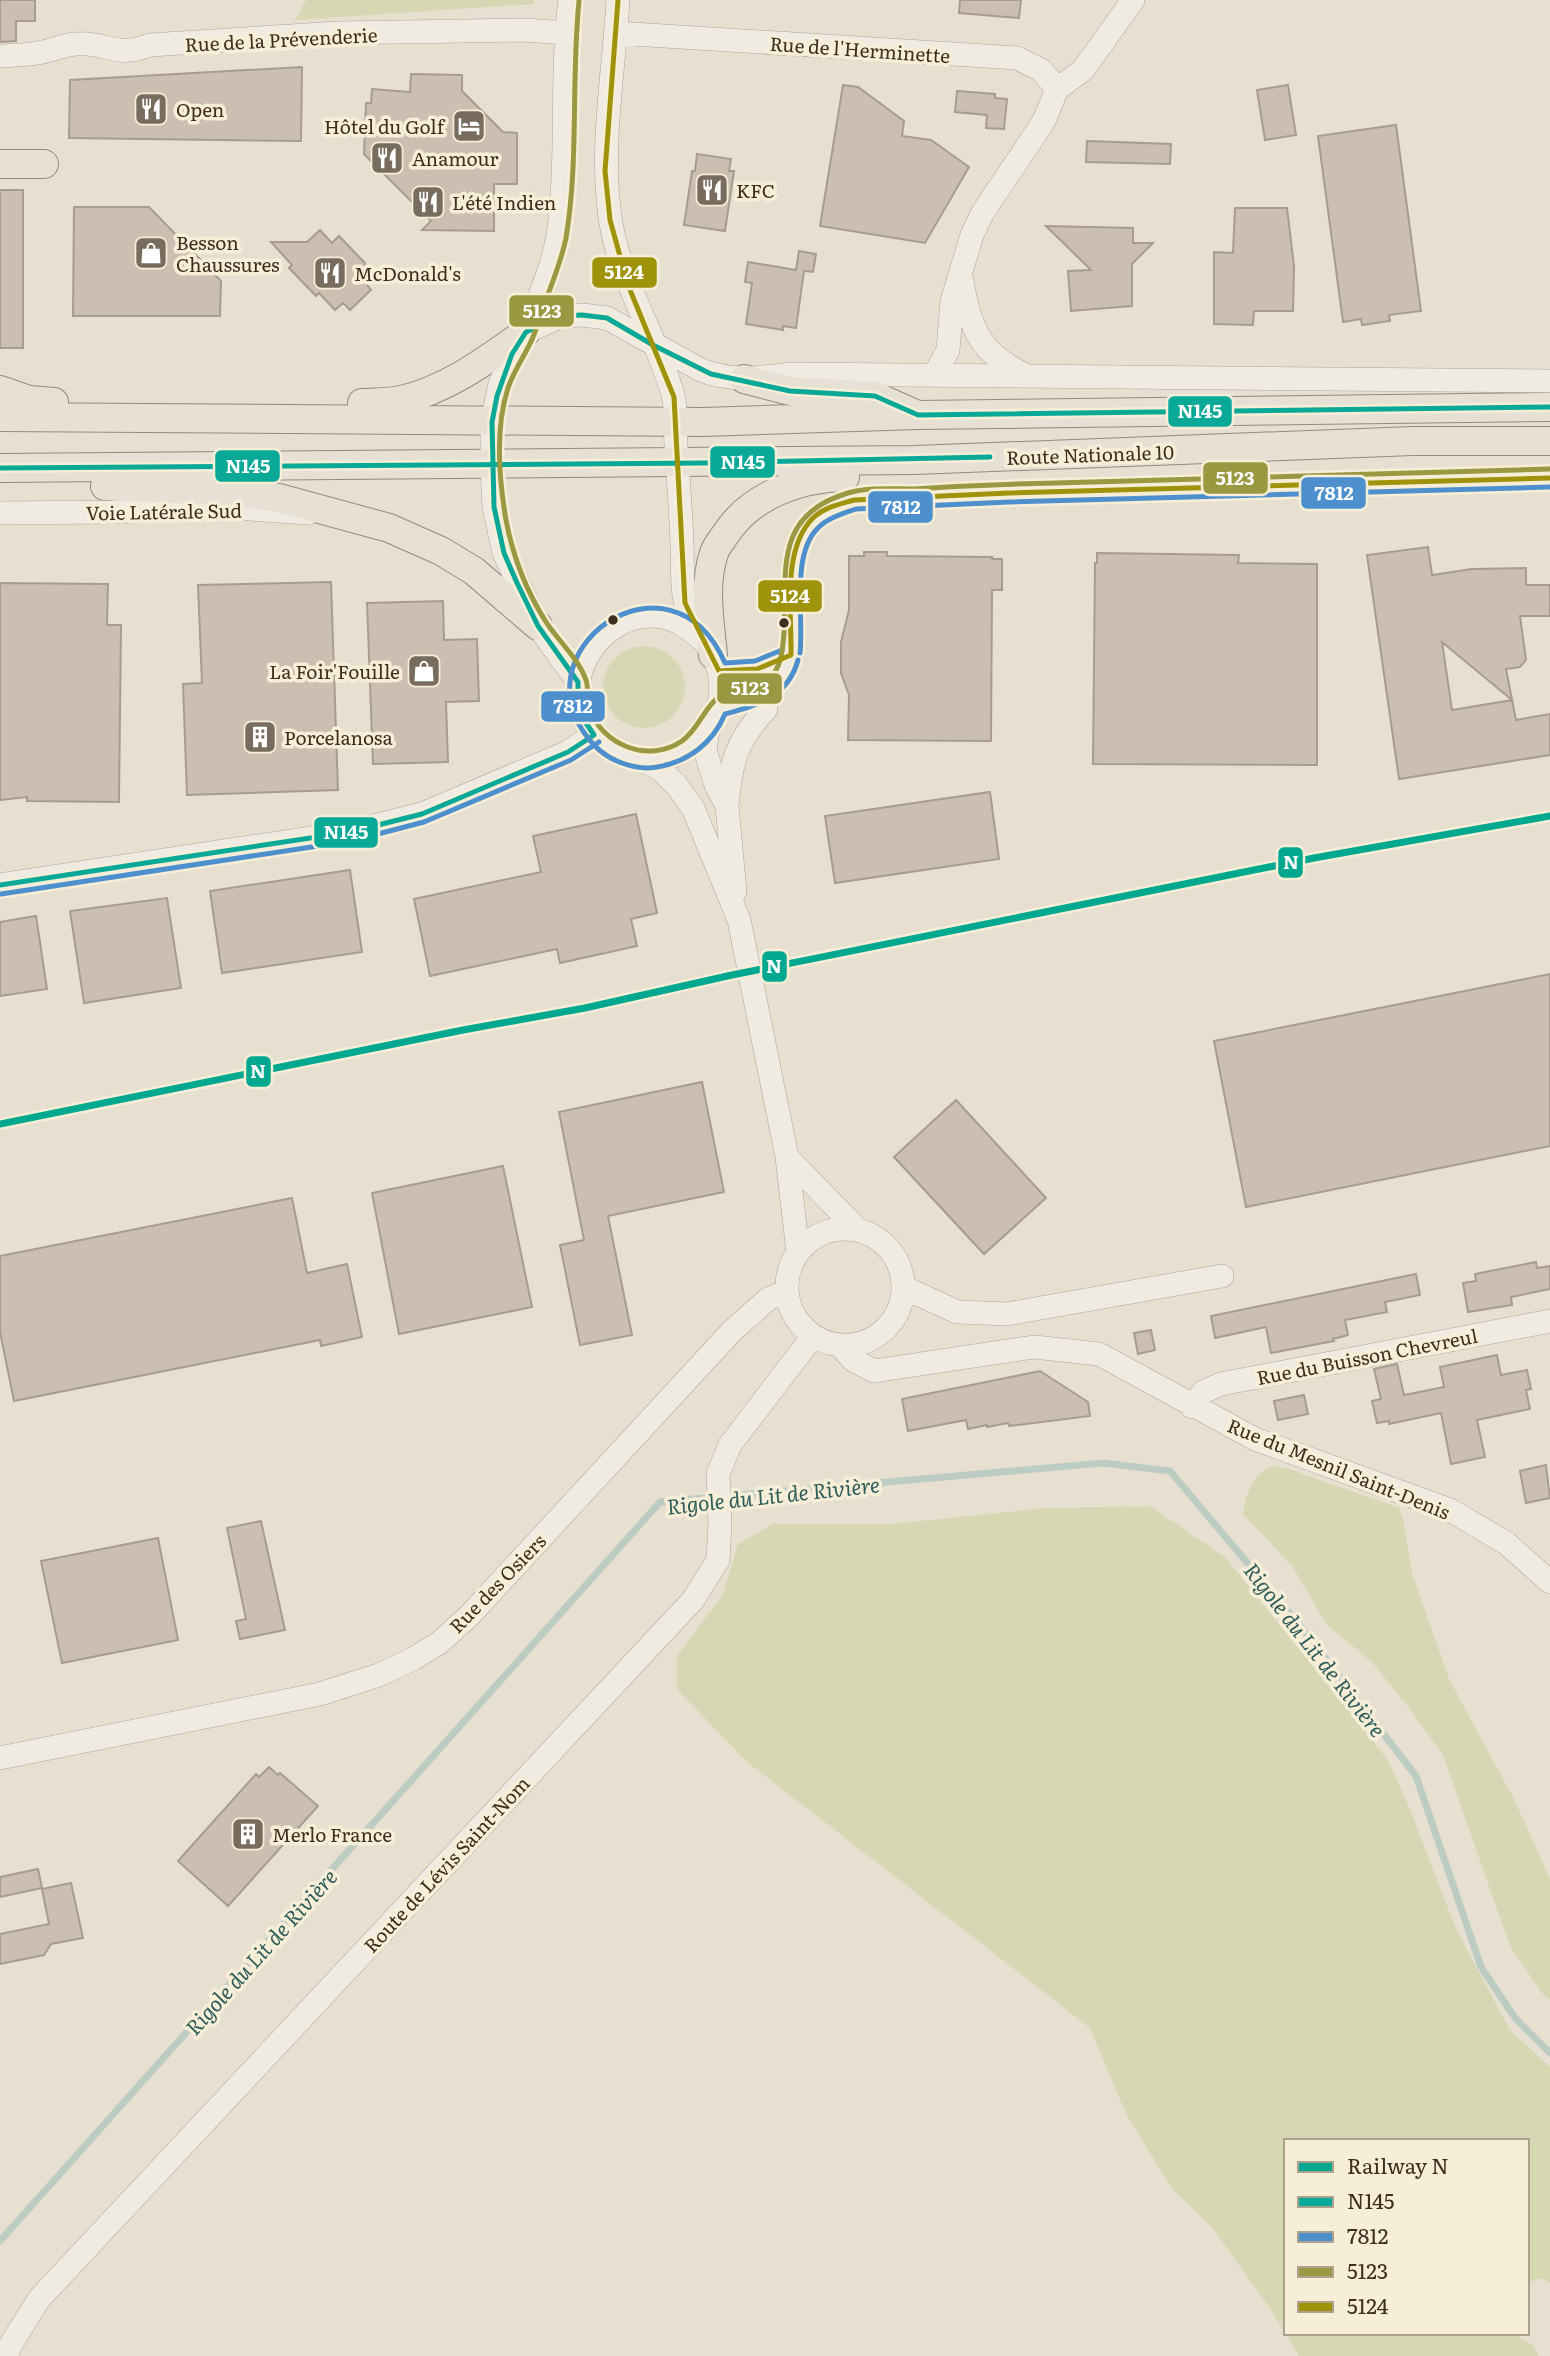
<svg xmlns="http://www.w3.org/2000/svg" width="1550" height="2356" font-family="Literata,serif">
	<rect width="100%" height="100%" fill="#e7e0d1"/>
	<path fill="#d6d7b3" d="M 306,0 L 534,0 L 534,4 L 295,20 Z
		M603 687a41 41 0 1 1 82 0a41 41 0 1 1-82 0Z
		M 1272,1466 L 1286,1468 L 1399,1508 L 1403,1519 L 1412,1573 L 1449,1679 L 1515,1801 L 1550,1879 L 1550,2000 L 1542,1993 L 1510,1946 L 1443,1755 L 1409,1708 L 1372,1662 L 1326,1624 L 1293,1567 L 1243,1514 C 1246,1494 1252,1474 1272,1466 Z
		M 1150,1506 L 1225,1557 L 1388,1760 L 1409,1807 L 1456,1929 L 1510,2030 L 1550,2067 L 1550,2283 L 1541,2278 L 1527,2283 L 1527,2141 L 1286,2141 L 1286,2333 L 1511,2333 L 1533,2345 L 1539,2356 L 1299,2356 L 1271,2310 L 1211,2226 L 1173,2190 L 1126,2114 L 1090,2028 L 746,1761 L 677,1689 L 677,1656 L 723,1594 L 738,1544 L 773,1524 L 891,1524 L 1046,1508 Z"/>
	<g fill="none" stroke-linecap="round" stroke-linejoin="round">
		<path stroke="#bcccc2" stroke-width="7" d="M 0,2241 L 660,1502 L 1103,1463 L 1170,1471 L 1298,1623 L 1416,1776 L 1481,1967 L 1515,2018 L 1550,2053"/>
	</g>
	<path fill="#cbbfb2" stroke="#a89c90" stroke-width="2" fill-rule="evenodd" d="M 0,0 L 35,0 L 35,21 L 16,21 L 16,41 L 0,42 Z
		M 960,0 L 1021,0 L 1019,18 L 959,13 Z
		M 302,67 L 301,141 L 69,138 L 70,80 Z
		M 411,74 L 462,75 L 462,91 L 503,132 L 517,133 L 517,184 L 494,184 L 494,231 L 422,230 L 431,221 L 364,154 L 366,103 L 371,103 L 372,89 L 410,92 Z
		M 843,85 L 858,87 L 904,121 L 902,136 L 931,140 L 969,167 L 925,243 L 820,226 Z
		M 1288,85 L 1296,135 L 1265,140 L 1257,90 Z
		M 957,91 L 995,94 L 995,98 L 1007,99 L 1004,129 L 986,128 L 987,115 L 955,112 Z
		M 1396,125 L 1421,311 L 1389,315 L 1390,321 L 1362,325 L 1361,319 L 1343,322 L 1318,136 Z
		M 1087,141 L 1171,144 L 1170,164 L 1086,162 Z
		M 697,154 L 731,159 L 729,171 L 734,171 L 725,231 L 684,225 L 692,171 L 695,171 Z
		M 0,190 L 23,190 L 23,348 L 0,348 Z
		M 74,207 L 149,207 L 221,281 L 220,316 L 73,316 Z
		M 1235,208 L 1287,208 L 1294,266 L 1293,311 L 1254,311 L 1253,325 L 1214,324 L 1214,252 L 1233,253 Z
		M 1046,226 L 1133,228 L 1133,243 L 1153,243 L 1132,264 L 1132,306 L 1071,311 L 1068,271 L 1091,270 Z
		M 320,230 L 332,243 L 339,236 L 365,263 L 364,281 L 371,290 L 350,310 L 343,303 L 335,310 L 319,293 L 316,296 L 289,268 L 292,265 L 271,242 L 307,242 Z
		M 799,251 L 816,254 L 813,272 L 804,271 L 796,328 L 783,326 L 783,330 L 746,324 L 752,283 L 745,282 L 748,262 L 796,270 Z
		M 1428,547 L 1432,575 L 1472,569 L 1526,568 L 1526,585 L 1550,585 L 1550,616 L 1520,616 L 1526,660 L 1520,667 L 1506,669 L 1516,720 L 1550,714 L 1550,755 L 1399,779 L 1367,555 ZM 1442,642 L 1512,700 L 1452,710 Z
		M 864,552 L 887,552 L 887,556 L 992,557 L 992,559 L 1002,559 L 1002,590 L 992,590 L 991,741 L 848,740 L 849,695 L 841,673 L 841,642 L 849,610 L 849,556 L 864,556 Z
		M 1097,553 L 1239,555 L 1238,563 L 1317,564 L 1317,765 L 1093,764 L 1095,563 L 1097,563 Z
		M 331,582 L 338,790 L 187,795 L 183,684 L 202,683 L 198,585 Z
		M 0,583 L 108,584 L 107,625 L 121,625 L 119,802 L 27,801 L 27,797 L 0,800 Z
		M 443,601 L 444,640 L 477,639 L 479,701 L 446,702 L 448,762 L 373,764 L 367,603 Z
		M 990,792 L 999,859 L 835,883 L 825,816 Z
		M 636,814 L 657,913 L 631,919 L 637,946 L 560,963 L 557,949 L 430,976 L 414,899 L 541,872 L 533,836 Z
		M 350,870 L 362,952 L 222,973 L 210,891 Z
		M 167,898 L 181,988 L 84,1003 L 70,911 Z
		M 36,916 L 47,989 L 0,996 L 0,922 Z
		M 1550,974 L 1550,1146 L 1246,1207 L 1214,1041 Z
		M 702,1082 L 724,1192 L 608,1216 L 632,1335 L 580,1345 L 560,1245 L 584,1240 L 559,1112 Z
		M 956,1100 L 1046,1198 L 984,1254 L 894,1157 Z
		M 503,1166 L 532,1307 L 399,1334 L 372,1193 Z
		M 292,1198 L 307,1273 L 347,1264 L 362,1337 L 321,1346 L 320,1340 L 14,1401 L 0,1332 L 0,1256 Z
		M 1536,1262 L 1537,1268 L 1550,1266 L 1550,1289 L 1511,1297 L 1512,1305 L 1468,1312 L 1463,1283 L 1476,1281 L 1475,1274 Z
		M 1416,1274 L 1420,1295 L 1385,1302 L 1387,1312 L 1345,1320 L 1348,1335 L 1333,1339 L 1334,1341 L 1271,1353 L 1266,1327 L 1215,1338 L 1211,1316 Z
		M 1151,1330 L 1155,1350 L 1138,1354 L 1134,1333 Z
		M 1497,1355 L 1501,1375 L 1527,1370 L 1531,1389 L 1526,1390 L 1530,1409 L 1477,1420 L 1485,1457 L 1451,1464 L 1441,1413 L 1389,1424 L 1389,1421 L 1377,1423 L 1372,1401 L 1381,1399 L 1374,1369 L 1397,1364 L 1404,1395 L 1444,1387 L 1440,1367 Z
		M 1040,1371 L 1088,1402 L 1090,1416 L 1009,1426 L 1008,1423 L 987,1427 L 987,1425 L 968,1429 L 966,1420 L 908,1431 L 902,1399 Z
		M 1304,1395 L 1308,1414 L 1278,1420 L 1274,1401 Z
		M 1546,1465 L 1550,1498 L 1526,1503 L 1520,1471 Z
		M 261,1521 L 285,1630 L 240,1639 L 236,1621 L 246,1619 L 227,1528 Z
		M 158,1538 L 178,1640 L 62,1663 L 41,1561 Z
		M 269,1767 L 278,1775 L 280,1773 L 318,1806 L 228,1906 L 178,1861 L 256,1774 L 259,1777 Z
		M 38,1869 L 42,1888 L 0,1897 L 0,1877 Z
		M 71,1883 L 83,1938 L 51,1944 L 44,1955 L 0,1964 L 0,1934 L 49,1924 L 42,1889 Z"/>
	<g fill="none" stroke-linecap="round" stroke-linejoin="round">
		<defs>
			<path id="minor" d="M 618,0 C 614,72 600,145 610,217 C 619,280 656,334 673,395 C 677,410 675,429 676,445 C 678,478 681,512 682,545 C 683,563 681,583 685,601 C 688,620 704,638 713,655 C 726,682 723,717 700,737 C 687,748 675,759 657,760 C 633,761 609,752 593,733 C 552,684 601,607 662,617 C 679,620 692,631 705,642
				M 616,33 L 1017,58 L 1041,70 L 1057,89 L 1044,121 L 983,212 L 972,235 L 952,301 L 948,350 L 934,376
				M 0,56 C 13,55 26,55 38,53 C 51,51 63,45 75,44 C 107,41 114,59 150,45 L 338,33 L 525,30 L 566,33
				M 1057,89 L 1083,70 L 1133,0
				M 962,281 C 970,329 980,353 1025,375
				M 526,332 C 537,300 553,268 558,235 C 569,157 560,78 570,0
				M 0,513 L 112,512 L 217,507 L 308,513
				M 719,671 C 745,674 770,669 791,655
				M 578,682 L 538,626 L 504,553 L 494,507 L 492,465 L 492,422 L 500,384 L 512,354 L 526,332 L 561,316 L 582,315 L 607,318 L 701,370 C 731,382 760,378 791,374 L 1550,381
				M 719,707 C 737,701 765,697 778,682 C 788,671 791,655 792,642 C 798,579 772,522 854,500 L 1009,493 L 1550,478
				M 708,730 L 705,750 L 716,785 L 727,806 L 735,892
				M 641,760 L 660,769 L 677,786 L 693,808 L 739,920 L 787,1157 L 798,1252
				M 727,806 C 731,763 735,742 766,709 L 764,692
				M 0,885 L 350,832 L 422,814 L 568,752 L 594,735
				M 787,1157 L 858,1230
				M787 1287a58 58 0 1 1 116 0a58 58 0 1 1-116 0Z
				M 903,1287 L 957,1312 L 1007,1314 L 1222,1276
				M 840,1346 L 853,1360 L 874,1371 L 1034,1347 L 1099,1354 L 1255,1439 L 1450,1510 L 1506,1543 L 1550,1582
				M 1192,1407 L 1203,1392 L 1221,1384 L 1550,1321
				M 0,1758 L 320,1694 L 379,1675 L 413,1659 L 439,1643 L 469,1616 L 732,1331 L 768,1299 L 787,1291
				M 6,2356 L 11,2344 L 39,2299 L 693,1600 L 718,1560 L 720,1524 L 718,1474 L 730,1445 L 813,1336"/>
			<path id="major" d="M 0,164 L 44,164
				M 744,379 L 790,391 L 875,396 L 913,413
				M 0,390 L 29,400 L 54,402
				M 362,403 C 374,402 388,403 401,400 C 447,390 488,359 526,332
				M 0,417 L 703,422 L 918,415 L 1550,407
				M 0,468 L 915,460 L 1413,441 L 1550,441
				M 105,486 L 221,491 L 279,498 L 389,528 L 441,551 L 474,571 L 538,626
				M 713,655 C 710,622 703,586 714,553 C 716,547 721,541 725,535 C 751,495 799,478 845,477"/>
		</defs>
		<use href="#minor" stroke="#ada599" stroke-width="24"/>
		<use href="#major" stroke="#928b80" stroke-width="30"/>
		<use href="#minor" stroke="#efebe3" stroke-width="23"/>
		<use href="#major" stroke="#e6e1d4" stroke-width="28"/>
		<defs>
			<path id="bus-1" d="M 0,468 L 705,463 L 990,457
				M 0,885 L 350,832 L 422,814 L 568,752 L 594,735 L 586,723 L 578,702 L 578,682 L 538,626 L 517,583 L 504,553 L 494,507 L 492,422 L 497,396 L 512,354 L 526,332 L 561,316 L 582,315 L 607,318 L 653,345 L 711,374 L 790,391 L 875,396 L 918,415 L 1550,407"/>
			<path id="bus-2" d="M 782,650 L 755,661 L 725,663 C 670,538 509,653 594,745 C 609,761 636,771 657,767 C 688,762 713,743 725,714 C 758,705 788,697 798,660
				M 800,653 C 804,618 791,556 817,529 C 827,518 842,514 856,509 L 1009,502 L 1550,487
				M 1,894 L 351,841 L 424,822 L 571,760 L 599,742"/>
			<path id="bus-3" d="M 579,1 C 571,80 579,160 566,238 C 561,263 551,286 542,310 C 539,319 537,328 533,337 C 526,354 514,370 508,388 C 495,428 499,479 506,520 C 513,557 527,593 548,625 C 560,642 579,660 586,680 C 589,689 586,698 589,708 C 602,745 648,764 682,741 C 698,730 706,705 718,698 C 738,688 763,692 776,670 C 782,659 783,645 784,633 C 787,571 773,515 848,493 C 868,487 893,489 914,489 C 961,486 1009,484 1056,483 C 1221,478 1385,474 1550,469"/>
			<path id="bus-4" d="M 618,0 L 605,171 L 610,220 L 628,285 L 674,397 L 685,603 L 719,671 L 757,669 L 791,655 C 792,615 781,548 814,517 C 825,507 840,504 854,500 L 1009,493 L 1550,478"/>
		</defs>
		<use href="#bus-1" stroke="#f7eed8" stroke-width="10"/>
		<use href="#bus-2" stroke="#f7eed8" stroke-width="10"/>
		<use href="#bus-3" stroke="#f7eed8" stroke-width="10"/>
		<use href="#bus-4" stroke="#f7eed8" stroke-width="10"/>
		<use href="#bus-1" stroke="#0aa896" stroke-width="5"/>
		<use href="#bus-2" stroke="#4d90cd" stroke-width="5"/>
		<use href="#bus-3" stroke="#9b9842" stroke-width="5"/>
		<use href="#bus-4" stroke="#9f930b" stroke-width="5"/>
		<defs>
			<path id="rail-1" d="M 0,1124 L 463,1030 L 585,1008 L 732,975 L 1314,858 L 1550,816"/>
		</defs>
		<use href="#rail-1" stroke="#f7eed8" stroke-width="12"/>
		<use href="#rail-1" stroke="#00a88f" stroke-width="7"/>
	</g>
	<defs>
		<symbol id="restaurant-square" viewBox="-11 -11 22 22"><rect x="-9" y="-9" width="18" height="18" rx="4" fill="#786c5e" stroke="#f7eed8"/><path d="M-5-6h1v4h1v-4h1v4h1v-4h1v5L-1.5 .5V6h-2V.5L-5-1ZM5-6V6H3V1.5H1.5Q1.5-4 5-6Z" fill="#fff"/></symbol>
		<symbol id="hotel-square" viewBox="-11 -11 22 22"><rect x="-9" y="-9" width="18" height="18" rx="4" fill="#786c5e" stroke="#f7eed8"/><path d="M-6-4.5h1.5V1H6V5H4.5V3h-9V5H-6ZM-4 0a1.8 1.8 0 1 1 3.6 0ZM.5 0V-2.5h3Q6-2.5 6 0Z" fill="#fff"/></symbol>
		<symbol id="shop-square" viewBox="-11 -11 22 22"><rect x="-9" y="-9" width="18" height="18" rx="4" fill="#786c5e" stroke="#f7eed8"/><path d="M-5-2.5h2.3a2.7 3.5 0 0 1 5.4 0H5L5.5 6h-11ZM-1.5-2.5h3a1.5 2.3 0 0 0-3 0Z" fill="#fff"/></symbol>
		<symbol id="building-square" viewBox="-11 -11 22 22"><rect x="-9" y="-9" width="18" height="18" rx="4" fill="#786c5e" stroke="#f7eed8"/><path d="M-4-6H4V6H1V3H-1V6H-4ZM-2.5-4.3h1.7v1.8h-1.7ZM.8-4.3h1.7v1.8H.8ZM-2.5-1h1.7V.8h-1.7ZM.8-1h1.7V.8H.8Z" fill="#fff"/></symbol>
	</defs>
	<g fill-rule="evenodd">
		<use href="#restaurant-square" x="132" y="90" width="38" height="38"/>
		<use href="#hotel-square" x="450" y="107" width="38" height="38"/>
		<use href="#restaurant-square" x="368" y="139" width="38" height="38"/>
		<use href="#restaurant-square" x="693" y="171" width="38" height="38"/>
		<use href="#restaurant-square" x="409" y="183" width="38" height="38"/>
		<use href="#shop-square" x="132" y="234" width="38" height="38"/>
		<use href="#restaurant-square" x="311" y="254" width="38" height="38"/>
		<use href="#shop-square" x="405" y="652" width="38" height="38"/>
		<use href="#building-square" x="241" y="718" width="38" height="38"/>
		<use href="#building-square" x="229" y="1815" width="38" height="38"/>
	</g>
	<g fill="#3d2e20" stroke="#f7eed8" stroke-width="2.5">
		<circle cx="613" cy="620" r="6"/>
		<circle cx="784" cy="623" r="6"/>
	</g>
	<g text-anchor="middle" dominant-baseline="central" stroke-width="7" stroke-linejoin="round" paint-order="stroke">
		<g font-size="19" fill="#3d2e20" stroke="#f7eed8">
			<text transform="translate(281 39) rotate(-3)">Rue de la Prévenderie</text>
			<text transform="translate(860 49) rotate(4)">Rue de l'Herminette</text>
			<text transform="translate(1090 454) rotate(-2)">Route Nationale 10</text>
			<text transform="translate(164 511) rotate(-1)">Voie Latérale Sud</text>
			<text transform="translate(1367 1356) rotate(-11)">Rue du Buisson Chevreul</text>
			<text transform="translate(1339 1468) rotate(22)">Rue du Mesnil Saint-Denis</text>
			<text transform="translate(497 1583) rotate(-46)">Rue des Osiers</text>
			<text transform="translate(446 1864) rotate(-47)">Route de Lévis Saint-Nom</text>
		</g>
		<g font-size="19" fill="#3d2e20" stroke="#f7eed8" text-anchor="start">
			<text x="176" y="109">Open</text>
			<text x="444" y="126" text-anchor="end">Hôtel du Golf</text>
			<text x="412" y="158">Anamour</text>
			<text x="736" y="190">KFC</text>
			<text x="452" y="202">L'été Indien</text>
			<text x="176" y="242">Besson<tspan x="176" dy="22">Chaussures</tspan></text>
			<text x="354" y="273">McDonald's</text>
			<text x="400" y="671" text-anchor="end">La Foir'Fouille</text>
			<text x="284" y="737">Porcelanosa</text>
			<text x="272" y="1834">Merlo France</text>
		</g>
		<g font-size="21" font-style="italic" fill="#2f5d5a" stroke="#f7eed8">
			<text transform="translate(773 1494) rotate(-6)">Rigole du Lit de Rivière</text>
			<text transform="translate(1316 1649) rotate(52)">Rigole du Lit de Rivière</text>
			<text transform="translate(260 1951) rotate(-48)">Rigole du Lit de Rivière</text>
		</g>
	</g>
	<g stroke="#f7eed8" stroke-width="2.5">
		<rect x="591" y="256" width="67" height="33" rx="7" fill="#9f930b"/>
		<rect x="508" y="294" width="67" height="34" rx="7" fill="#9b9842"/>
		<rect x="1167" y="395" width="66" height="33" rx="7" fill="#0aa896"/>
		<rect x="709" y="445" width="67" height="34" rx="7" fill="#0aa896"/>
		<rect x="214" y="449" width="67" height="34" rx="7" fill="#0aa896"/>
		<rect x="1202" y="461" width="67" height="34" rx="7" fill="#9b9842"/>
		<rect x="1300" y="476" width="67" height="34" rx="7" fill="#4d90cd"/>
		<rect x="867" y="490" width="67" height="34" rx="7" fill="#4d90cd"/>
		<rect x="757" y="579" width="66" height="34" rx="7" fill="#9f930b"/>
		<rect x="716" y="672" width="67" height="33" rx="7" fill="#9b9842"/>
		<rect x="540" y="690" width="66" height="33" rx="7" fill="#4d90cd"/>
		<rect x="313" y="816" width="66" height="33" rx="7" fill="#0aa896"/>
		<rect x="1277" y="846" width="27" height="33" rx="7" fill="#00a88f"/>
		<rect x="761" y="950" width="27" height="33" rx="7" fill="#00a88f"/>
		<rect x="245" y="1055" width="27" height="33" rx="7" fill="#00a88f"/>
	</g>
	<g font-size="19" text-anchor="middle" font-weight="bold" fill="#fff">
		<text x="624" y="279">5124</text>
		<text x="542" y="318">5123</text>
		<text x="1200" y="418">N145</text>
		<text x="743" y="469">N145</text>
		<text x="248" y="473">N145</text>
		<text x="1235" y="485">5123</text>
		<text x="1334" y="500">7812</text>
		<text x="901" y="514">7812</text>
		<text x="790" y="603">5124</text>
		<text x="750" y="695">5123</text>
		<text x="573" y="713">7812</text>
		<text x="346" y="839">N145</text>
		<text x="1291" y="869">N</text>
		<text x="774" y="973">N</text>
		<text x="258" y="1078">N</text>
	</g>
	<rect x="1284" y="2139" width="245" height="196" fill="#f7eed8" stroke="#ada18e" stroke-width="2"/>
	<rect x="1298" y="2162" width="35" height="10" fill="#00a88f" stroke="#ada18e" stroke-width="2"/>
	<text x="1347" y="2174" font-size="21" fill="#3d2e20">Railway N</text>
	<rect x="1298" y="2197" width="35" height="10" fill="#0aa896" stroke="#ada18e" stroke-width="2"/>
	<text x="1347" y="2209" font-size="21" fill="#3d2e20">N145</text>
	<rect x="1298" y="2232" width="35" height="10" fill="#4d90cd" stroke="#ada18e" stroke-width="2"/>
	<text x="1347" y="2244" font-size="21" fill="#3d2e20">7812</text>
	<rect x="1298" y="2267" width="35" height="10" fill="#9b9842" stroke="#ada18e" stroke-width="2"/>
	<text x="1347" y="2279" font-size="21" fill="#3d2e20">5123</text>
	<rect x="1298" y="2302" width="35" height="10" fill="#9f930b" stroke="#ada18e" stroke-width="2"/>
	<text x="1347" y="2314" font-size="21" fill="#3d2e20">5124</text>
</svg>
